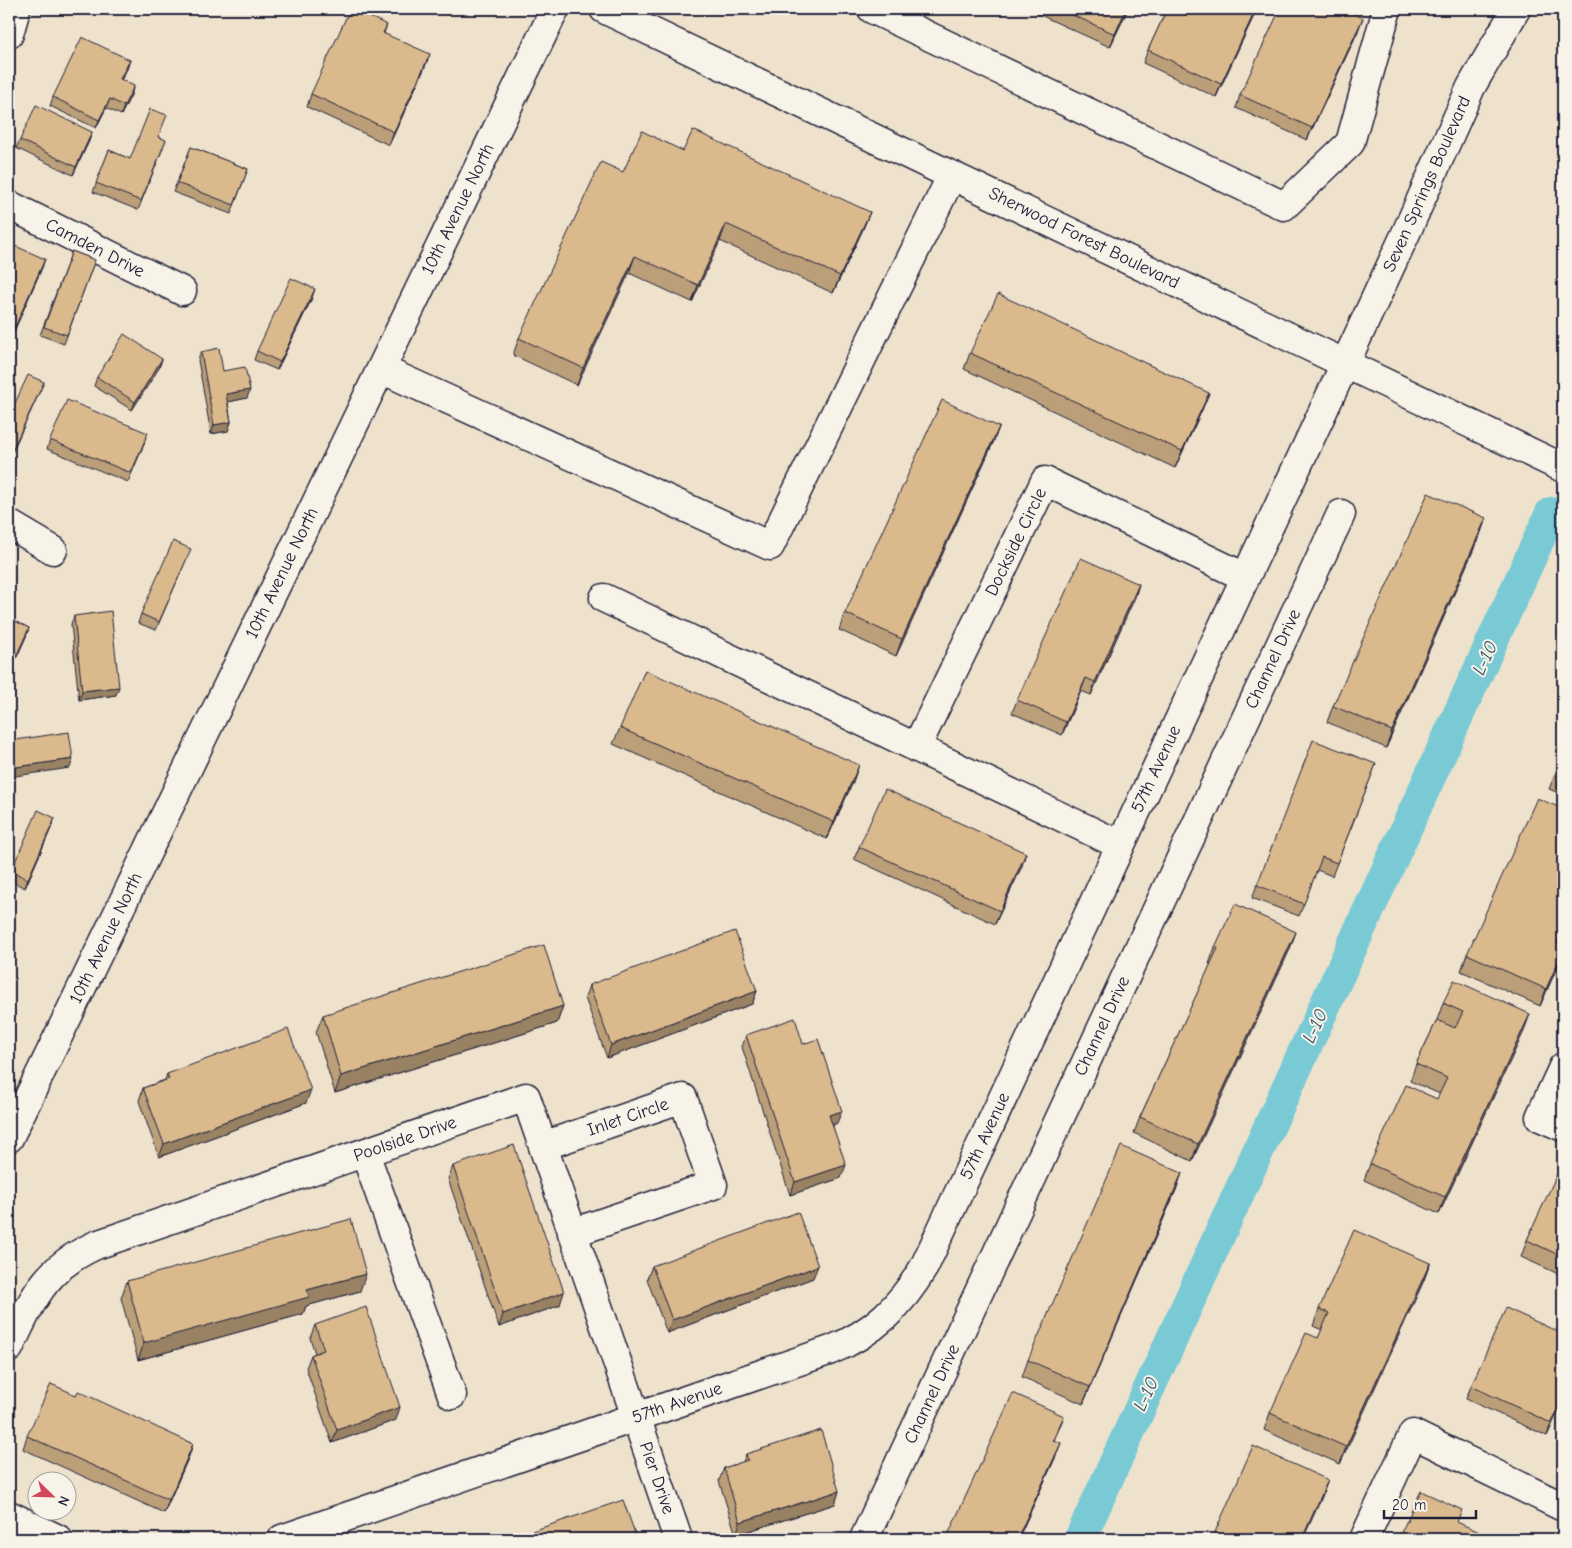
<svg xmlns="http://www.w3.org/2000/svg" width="1572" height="1548" font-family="'Comic Neue',sans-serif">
	<rect width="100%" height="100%" fill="#eee2cd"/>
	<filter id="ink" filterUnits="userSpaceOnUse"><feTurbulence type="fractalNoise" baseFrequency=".02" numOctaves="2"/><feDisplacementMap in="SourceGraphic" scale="10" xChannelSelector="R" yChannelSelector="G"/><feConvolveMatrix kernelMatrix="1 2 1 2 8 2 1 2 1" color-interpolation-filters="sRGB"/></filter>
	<g filter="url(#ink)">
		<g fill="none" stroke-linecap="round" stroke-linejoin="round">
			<path stroke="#79cad4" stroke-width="32" d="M 1080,1539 L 1551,513"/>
			<defs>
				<path id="minor" d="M 604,9 L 1563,468
					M 872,9 L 1284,206 L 1350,143 L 1387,9
					M 9,34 L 16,9
					M 9,205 L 182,291
					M 381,369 L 770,546 L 952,175
					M 9,524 L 53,550
					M 604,598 L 1120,845
					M 916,748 L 1045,481 L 1245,577
					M 1563,1067 L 1540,1117 L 1563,1127
					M 9,1138 L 555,9
					M 543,1146 L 683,1098 L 713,1185 L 572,1233
					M 365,1153 L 452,1395
					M 9,1348 C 33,1299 43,1269 96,1245 L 526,1097 L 678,1539
					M 9,1515 L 58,1539
					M 282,1539 L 831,1350 C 873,1333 901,1306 924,1267 L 1406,233 L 1471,87 L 1516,9
					M 864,1539 L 1341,514
					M 1364,1539 L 1413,1434 L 1563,1507"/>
			</defs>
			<use href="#minor" stroke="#22223b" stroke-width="31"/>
			<use href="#minor" stroke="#f7f3e8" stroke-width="28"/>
		</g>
		<path fill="#bb9f79" stroke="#22223b" d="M 1039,9 L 1128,9 L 1110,47 L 1038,14 Z
			M 1167,9 L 1257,9 L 1216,97 L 1143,63 L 1148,50 Z
			M 387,25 L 384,33 L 425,67 L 389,145 L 307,107 L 311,94 Z
			M 1358,31 L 1307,140 L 1236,108 L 1240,95 Z
			M 130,60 L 127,69 L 121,80 L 131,95 L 121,115 L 106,108 L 96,128 L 50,106 L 53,97 Z
			M 92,132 L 89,141 L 73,175 L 16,148 L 20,140 Z
			M 159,137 L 163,148 L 138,210 L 93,192 L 109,150 L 130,159 Z
			M 191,147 L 248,169 L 231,214 L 173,192 Z
			M 623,172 L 870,212 L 863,229 L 833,293 L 720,241 L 692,302 L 629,273 L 577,385 L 513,355 L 519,338 Z
			M 72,251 L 95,260 L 64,344 L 40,335 Z
			M 9,256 L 45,259 L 12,336 L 9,334 Z
			M 312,298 L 277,370 L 254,360 L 257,351 Z
			M 201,352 L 247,398 L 228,402 L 231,422 L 228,431 L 211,434 L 198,360 Z
			M 970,353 L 1209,393 L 1202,410 L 1175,468 L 964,369 Z
			M 162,359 L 159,368 L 132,410 L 94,386 L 97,377 Z
			M 999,427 L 993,443 L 896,656 L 839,630 L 845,613 Z
			M 50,440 L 145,442 L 128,482 L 47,449 Z
			M 1486,518 L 1480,535 L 1386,748 L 1327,722 L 1333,706 Z
			M 187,558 L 156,630 L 138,623 L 141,614 Z
			M 1139,584 L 1135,597 L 1091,695 L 1081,691 L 1062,735 L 1012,713 L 1017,700 Z
			M 74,616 L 116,695 L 79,700 L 71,624 Z
			M 9,618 L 29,628 L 12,668 L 9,667 Z
			M 620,728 L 853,782 L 827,839 L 613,744 Z
			M 1563,756 L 1563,795 L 1549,789 L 1556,772 Z
			M 1376,764 L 1332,876 L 1317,870 L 1299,916 L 1252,898 L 1257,885 Z
			M 1563,809 L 1563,933 L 1559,943 L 1563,945 L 1563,952 L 1559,963 L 1540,1006 L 1461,971 L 1467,954 Z
			M 52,826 L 25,888 L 9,880 L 9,877 L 11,871 Z
			M 859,847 L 1022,866 L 995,924 L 854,859 Z
			M 1215,947 L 1290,949 L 1192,1161 L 1134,1133 L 1140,1117 L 1211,964 L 1209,964 Z
			M 589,985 L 757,991 L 752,1004 L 607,1058 L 585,998 Z
			M 1443,1003 L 1524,1031 L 1439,1214 L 1364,1180 L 1370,1164 L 1437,1099 L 1440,1094 L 1410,1081 L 1416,1064 L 1437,1020 Z
			M 563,1006 L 557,1023 L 335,1093 L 316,1032 L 323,1015 Z
			M 746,1035 L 803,1044 L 837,1123 L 833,1125 L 841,1178 L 790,1195 L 742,1047 Z
			M 167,1074 L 306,1103 L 159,1157 L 139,1101 L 143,1088 L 165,1080 Z
			M 1563,1164 L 1563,1276 L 1521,1257 L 1527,1240 Z
			M 453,1166 L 560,1305 L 499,1327 L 448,1179 Z
			M 1182,1173 L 1176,1190 L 1083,1404 L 1022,1377 L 1028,1360 Z
			M 1430,1263 L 1424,1280 L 1340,1464 L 1264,1430 L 1270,1413 L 1318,1338 L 1322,1330 L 1313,1326 L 1319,1309 Z
			M 652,1266 L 813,1278 L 667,1333 L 647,1279 Z
			M 127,1281 L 360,1291 L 306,1306 L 303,1314 L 138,1360 L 121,1298 Z
			M 315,1325 L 396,1420 L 332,1443 L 306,1368 L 311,1355 L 315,1353 L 310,1338 Z
			M 1563,1334 L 1563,1400 L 1547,1436 L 1466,1399 L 1471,1386 Z
			M 76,1395 L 193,1444 L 189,1456 L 164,1513 L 23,1449 L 27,1436 Z
			M 1064,1416 L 1054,1440 L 1056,1456 L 1018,1539 L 947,1539 L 948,1535 Z
			M 746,1454 L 839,1491 L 835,1504 L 736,1535 L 719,1481 L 724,1468 L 743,1462 Z"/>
		<path fill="#998263" stroke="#22223b" d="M 1126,9 L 1128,9 L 1110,47 L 1115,34 Z
			M 1256,9 L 1257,9 L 1216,97 L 1221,84 Z
			M 1363,18 L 1358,31 L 1307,140 L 1312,128 Z
			M 430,54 L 425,67 L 389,145 L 394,132 Z
			M 130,60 L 127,69 L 117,88 L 120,79 Z
			M 134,86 L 131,95 L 121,115 L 124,106 Z
			M 110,99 L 106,108 L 96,128 L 99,120 Z
			M 92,132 L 89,141 L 73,175 L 76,167 Z
			M 870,212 L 863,229 L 833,293 L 840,276 Z
			M 726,224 L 720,241 L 692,302 L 698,285 Z
			M 635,256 L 629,273 L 577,385 L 583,368 Z
			M 45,259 L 42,268 L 12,336 L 15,327 Z
			M 315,289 L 312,298 L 277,370 L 280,362 Z
			M 162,359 L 159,368 L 132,410 L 135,402 Z
			M 44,382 L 40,391 L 9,459 L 9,457 Z
			M 250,390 L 247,398 L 223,403 L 226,394 Z
			M 1209,393 L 1202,410 L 1175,468 L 1182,451 Z
			M 231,422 L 228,431 L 211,434 L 214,425 Z
			M 999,427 L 993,443 L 896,656 L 902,639 Z
			M 1486,518 L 1480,535 L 1386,748 L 1392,731 Z
			M 1139,584 L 1135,597 L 1091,695 L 1095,682 Z
			M 29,628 L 26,637 L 12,668 L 15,659 Z
			M 1086,678 L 1081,691 L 1062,735 L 1066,722 Z
			M 119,687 L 116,695 L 79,700 L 82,691 Z
			M 73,759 L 70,768 L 9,777 L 9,768 Z
			M 859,765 L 853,782 L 827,839 L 834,822 Z
			M 55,818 L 52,826 L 25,888 L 28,879 Z
			M 1026,853 L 1022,866 L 995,924 L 1000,911 Z
			M 1563,930 L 1563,933 L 1551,960 L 1557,943 Z
			M 1296,932 L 1290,949 L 1192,1161 L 1198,1144 Z
			M 1563,951 L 1559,963 L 1540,1006 L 1546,989 Z
			M 757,991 L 752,1004 L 607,1058 L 611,1045 Z
			M 563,1006 L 557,1023 L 335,1093 L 341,1076 Z
			M 1530,1014 L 1524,1031 L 1439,1214 L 1445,1197 Z
			M 311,1090 L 306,1103 L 159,1157 L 164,1144 Z
			M 842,1111 L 837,1123 L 825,1128 L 829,1115 Z
			M 846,1165 L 841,1178 L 790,1195 L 795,1182 Z
			M 1182,1173 L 1176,1190 L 1083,1404 L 1090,1387 Z
			M 1430,1263 L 1424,1280 L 1340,1464 L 1346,1447 Z
			M 818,1266 L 813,1278 L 667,1333 L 672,1320 Z
			M 366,1274 L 360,1291 L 306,1306 L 303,1314 L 138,1360 L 144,1343 L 307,1290 Z
			M 564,1292 L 560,1305 L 499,1327 L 503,1314 Z
			M 1563,1398 L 1563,1400 L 1547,1436 L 1551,1423 Z
			M 400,1407 L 396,1420 L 332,1443 L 337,1430 Z
			M 1064,1416 L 1059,1429 L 1048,1453 L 1053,1440 Z
			M 1061,1443 L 1056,1456 L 1018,1539 L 1017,1539 Z
			M 193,1444 L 189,1456 L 164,1513 L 169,1500 Z
			M 1328,1480 L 1322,1497 L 1303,1539 L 1302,1539 Z
			M 839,1491 L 835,1504 L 736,1535 L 740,1522 Z"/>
		<path fill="#dab98d" stroke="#22223b" d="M 350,9 L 353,9 L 387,25 L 383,33 L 430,54 L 394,132 L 311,94 Z
			M 1059,9 L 1126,9 L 1115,34 Z
			M 1167,9 L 1256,9 L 1221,84 L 1148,50 Z
			M 1280,9 L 1344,9 L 1363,18 L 1312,128 L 1240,95 Z
			M 82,37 L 130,60 L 120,79 L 134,86 L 124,106 L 110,99 L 99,120 L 53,97 Z
			M 36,105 L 92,132 L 76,167 L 20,140 Z
			M 150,109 L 167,115 L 158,137 L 166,140 L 141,201 L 96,183 L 109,150 L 130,159 Z
			M 693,130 L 870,212 L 840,276 L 726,224 L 698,285 L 635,256 L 583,368 L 519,338 L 601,162 L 623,172 L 642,131 L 683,151 Z
			M 191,147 L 248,169 L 234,205 L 177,183 Z
			M 13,245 L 45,259 L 15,327 L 9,324 L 9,256 Z
			M 72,251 L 95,260 L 67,335 L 44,327 Z
			M 291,278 L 315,289 L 280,362 L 257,351 Z
			M 998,294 L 1209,393 L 1182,451 L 970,353 Z
			M 124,334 L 162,359 L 135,402 L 97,377 Z
			M 219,348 L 223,371 L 245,367 L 250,390 L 226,394 L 231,422 L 214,425 L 201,352 Z
			M 28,375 L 44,382 L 9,457 L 9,416 Z
			M 67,400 L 148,433 L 131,473 L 50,440 Z
			M 942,400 L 999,427 L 902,639 L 845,613 Z
			M 1428,493 L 1486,518 L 1392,731 L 1333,706 Z
			M 173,541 L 191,549 L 159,622 L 141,614 Z
			M 1081,558 L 1139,584 L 1095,682 L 1086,678 L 1066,722 L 1017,700 Z
			M 111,611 L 119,687 L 82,691 L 74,616 Z
			M 9,618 L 29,628 L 15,659 L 9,657 Z
			M 645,670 L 859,765 L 834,822 L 620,728 Z
			M 69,732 L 73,759 L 9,768 L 9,741 Z
			M 1313,740 L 1376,764 L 1337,863 L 1322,857 L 1304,904 L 1257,885 Z
			M 1563,756 L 1563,776 L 1556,772 Z
			M 885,789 L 1026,853 L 1000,911 L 859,847 Z
			M 1537,798 L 1563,809 L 1563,930 L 1557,943 L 1563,945 L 1563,951 L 1546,989 L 1467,954 Z
			M 38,810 L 55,818 L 28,879 L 11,871 Z
			M 1235,904 L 1296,932 L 1198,1144 L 1140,1117 L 1218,948 L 1215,947 Z
			M 735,931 L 757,991 L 611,1045 L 589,985 Z
			M 544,945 L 563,1006 L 341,1076 L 323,1015 Z
			M 1454,980 L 1530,1014 L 1445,1197 L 1370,1164 L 1406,1085 L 1437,1099 L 1447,1078 L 1416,1064 L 1437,1020 L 1455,1028 L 1463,1012 L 1443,1003 Z
			M 795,1018 L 803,1044 L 818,1039 L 842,1111 L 829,1115 L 846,1165 L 795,1182 L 746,1035 Z
			M 288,1029 L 311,1090 L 164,1144 L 143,1088 L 169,1079 L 167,1074 Z
			M 514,1145 L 564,1292 L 503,1314 L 453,1166 Z
			M 1121,1146 L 1182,1173 L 1090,1387 L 1028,1360 Z
			M 1562,1163 L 1563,1164 L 1563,1257 L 1527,1240 Z
			M 798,1212 L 818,1266 L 672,1320 L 652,1266 Z
			M 351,1219 L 366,1274 L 307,1290 L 309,1297 L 144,1343 L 127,1281 Z
			M 1354,1230 L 1430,1263 L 1346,1447 L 1270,1413 L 1306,1333 L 1318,1338 L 1329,1313 L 1319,1309 Z
			M 366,1307 L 400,1407 L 337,1430 L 311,1355 L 324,1350 L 315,1325 Z
			M 1506,1308 L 1563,1334 L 1563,1398 L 1551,1423 L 1471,1386 Z
			M 51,1384 L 76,1395 L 78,1391 L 193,1444 L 169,1500 L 27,1436 Z
			M 1013,1393 L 1064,1416 L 1053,1440 L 1061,1443 L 1017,1539 L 958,1539 L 948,1535 Z
			M 821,1430 L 839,1491 L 740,1522 L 724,1468 L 748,1460 L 746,1454 Z
			M 1253,1446 L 1328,1480 L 1302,1539 L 1212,1539 Z
			M 1421,1491 L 1462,1510 L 1457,1522 L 1495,1539 L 1398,1539 Z
			M 623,1500 L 637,1539 L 509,1539 Z
			M 1516,1537 L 1522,1539 L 1515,1539 Z"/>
	</g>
	<g text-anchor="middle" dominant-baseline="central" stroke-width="4" stroke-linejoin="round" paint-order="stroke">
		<g font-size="18" fill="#22223b" stroke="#f7f3e8">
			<text transform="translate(1427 184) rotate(-66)">Seven Springs Boulevard</text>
			<text transform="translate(458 209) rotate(-64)">10th Avenue North</text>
			<text transform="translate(1084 238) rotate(26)">Sherwood Forest Boulevard</text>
			<text transform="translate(95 248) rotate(27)">Camden Drive</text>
			<text transform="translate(1016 542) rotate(-64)">Dockside Circle</text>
			<text transform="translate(282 573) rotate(-64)">10th Avenue North</text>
			<text transform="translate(1273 659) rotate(-65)">Channel Drive</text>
			<text transform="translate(1156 769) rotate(-65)">57th Avenue</text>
			<text transform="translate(106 938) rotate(-64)">10th Avenue North</text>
			<text transform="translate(1102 1026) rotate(-65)">Channel Drive</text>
			<text transform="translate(628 1117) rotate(-19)">Inlet Circle</text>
			<text transform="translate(985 1136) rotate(-65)">57th Avenue</text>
			<text transform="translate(405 1139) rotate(-19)">Poolside Drive</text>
			<text transform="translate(932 1394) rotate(-65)">Channel Drive</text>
			<text transform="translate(677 1403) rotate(-19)">57th Avenue</text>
			<text transform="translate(657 1478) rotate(71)">Pier Drive</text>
		</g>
		<g font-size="19" font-style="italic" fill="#3c5469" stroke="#f7f3e8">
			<text transform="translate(1485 658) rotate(-65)">L-10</text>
			<text transform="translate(1315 1026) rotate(-65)">L-10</text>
			<text transform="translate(1146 1394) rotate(-65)">L-10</text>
		</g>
	</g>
	<rect width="1572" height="1548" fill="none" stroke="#f7f3e8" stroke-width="30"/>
	<rect x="15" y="15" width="1542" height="1518" fill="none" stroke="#22223b" stroke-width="2" filter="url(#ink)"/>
	<g transform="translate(52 1496) rotate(113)"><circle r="24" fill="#f7f3e8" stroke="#a29fa3"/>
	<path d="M0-4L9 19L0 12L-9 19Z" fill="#d1495b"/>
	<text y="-8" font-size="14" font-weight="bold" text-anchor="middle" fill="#22223b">N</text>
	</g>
	<path d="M1384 1510v8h92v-8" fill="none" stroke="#22223b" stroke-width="2.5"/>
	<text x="1392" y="1510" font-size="15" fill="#22223b" stroke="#f7f3e8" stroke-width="4" paint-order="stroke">20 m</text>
</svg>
